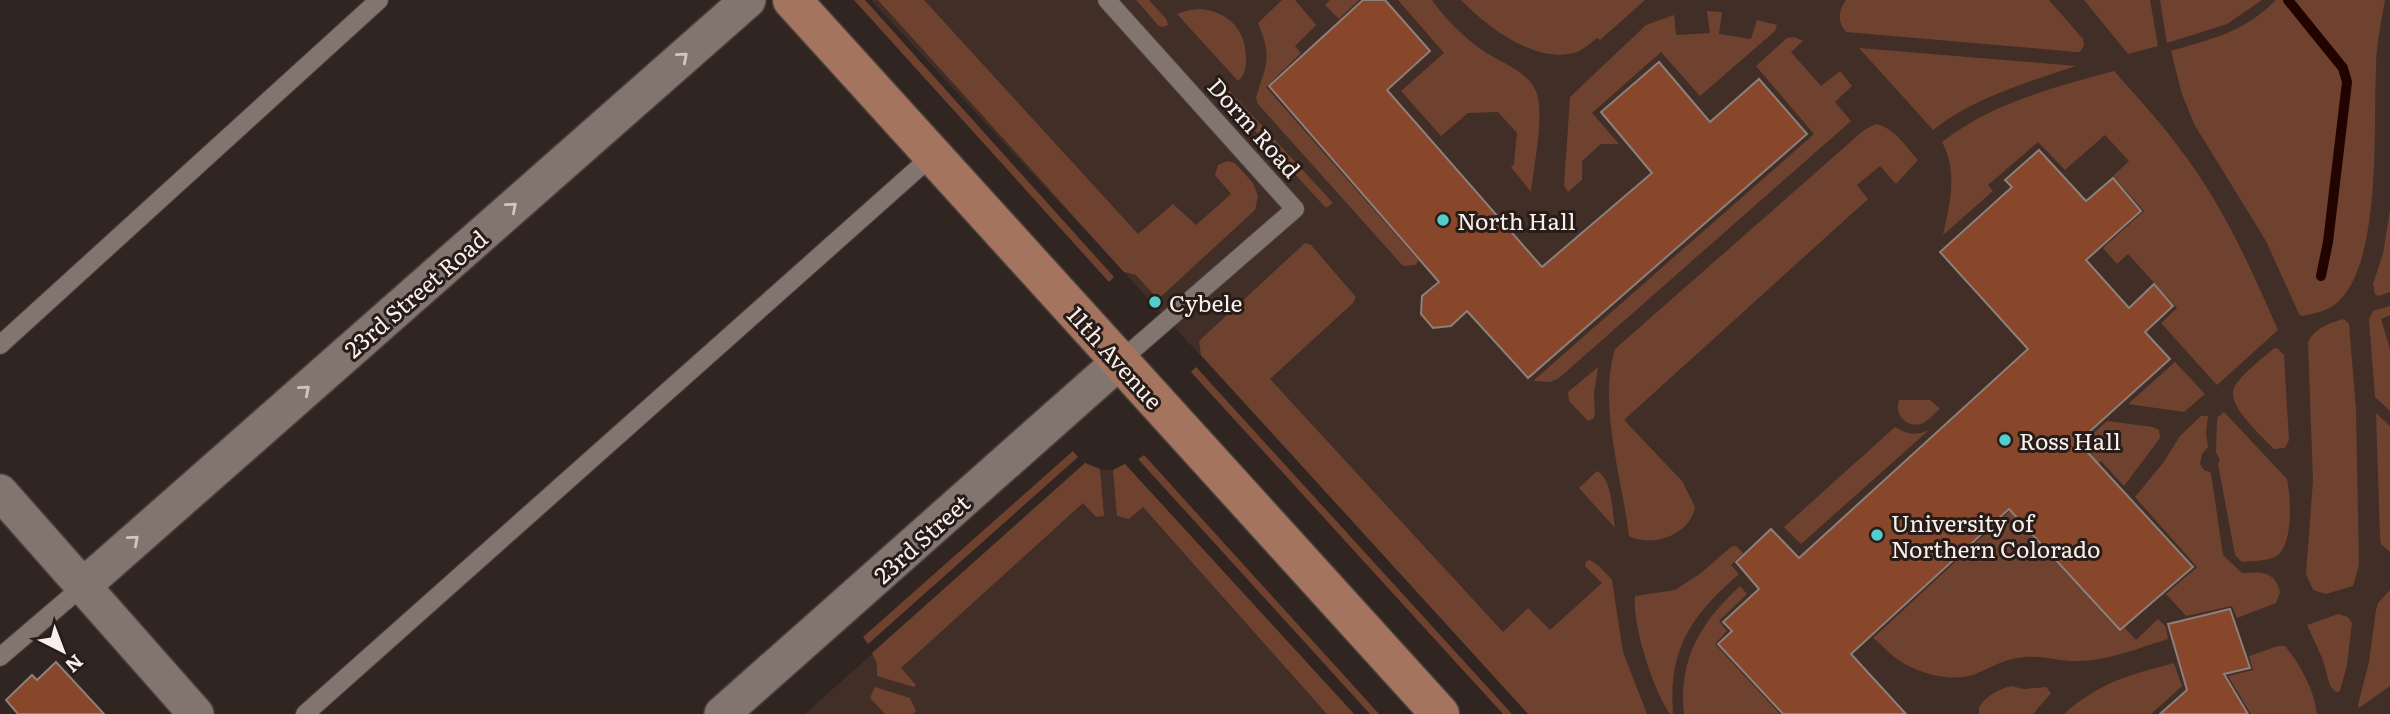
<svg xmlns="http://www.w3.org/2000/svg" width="2390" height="714" font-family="Literata,serif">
	<rect width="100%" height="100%" fill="#312521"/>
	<path fill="#402e27" d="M 871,0 L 2390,0 L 2390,714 L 1529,714 L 1121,269 Z
		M 1085,463 L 1096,469 L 1113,470 L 1125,464 L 1354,714 L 805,714 Z"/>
	<path fill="#6f422f" d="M 854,0 L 865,0 L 1114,277 L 1109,282 Z
		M 878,0 L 924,0 L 1138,234 L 1173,204 L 1196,225 L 1231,194 L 1215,175 L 1218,165 L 1227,161 L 1235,163 L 1253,183 L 1258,196 L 1255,210 L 1155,302 L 1155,296 L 1136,275 L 1124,272 Z
		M 1136,0 L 1149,0 L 1166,19 L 1168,25 L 1163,27 L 1159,26 Z
		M 1282,0 L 1295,0 L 1316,25 L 1295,46 L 1301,53 L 1266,87 L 1418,260 L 1416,265 L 1403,266 L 1258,104 L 1256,98 C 1266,64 1273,59 1258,23 Z
		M 1330,0 L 1359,0 L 1339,19 L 1325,5 Z
		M 1398,0 L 1432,0 C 1445,19 1464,37 1482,50 C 1500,63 1529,70 1537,94 C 1544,116 1534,166 1531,192 L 1511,167 L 1514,164 L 1517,133 L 1498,112 L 1468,113 L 1441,136 L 1401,91 L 1444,53 Z
		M 1461,0 L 1645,0 L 1600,40 L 1597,38 C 1590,43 1582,51 1574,53 C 1534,63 1487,27 1461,0 Z
		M 1846,0 L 2049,0 L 2083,39 L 2084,45 L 2080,52 L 2077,52 L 1846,32 C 1837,22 1838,11 1846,0 Z
		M 2084,0 L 2150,0 L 2158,46 L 2128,54 Z
		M 2160,0 L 2262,0 L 2227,24 L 2167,43 Z
		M 2276,0 L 2385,0 C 2381,23 2376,46 2376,69 C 2373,126 2383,271 2333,306 C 2324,312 2312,314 2302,316 L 2299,314 L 2266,241 L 2194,124 L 2182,94 L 2171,51 C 2214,38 2243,33 2276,0 Z
		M 1200,9 C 1230,12 1247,31 1246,61 C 1246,69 1244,76 1238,81 L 1177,14 L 1189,10 Z
		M 1707,11 L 1722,12 L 1719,34 L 1751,39 L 1757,20 L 1777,25 L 1775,31 L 1700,96 L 1661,52 L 1592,113 L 1619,144 L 1601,144 L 1582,161 L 1582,180 L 1568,192 L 1564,186 L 1570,97 L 1646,25 L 1674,15 L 1676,35 L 1710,33 Z
		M 1794,37 L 1803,41 L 1791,52 L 1821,86 L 1840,71 L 1852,86 L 1835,102 L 1851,121 L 1559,378 L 1550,382 L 1533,381 L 1814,134 L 1756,66 L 1787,38 Z
		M 1859,48 L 2076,66 C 2026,83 1975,97 1933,130 Z
		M 2114,71 C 2135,95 2158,119 2177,145 C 2221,201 2250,266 2278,330 L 2217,385 L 2161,323 L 2177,308 L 2128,254 L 2117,264 L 2103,248 L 2144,211 L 2113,176 L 2129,161 L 2105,135 L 2065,170 L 2038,142 L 1988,185 L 1993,191 L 1943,235 C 1950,203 1958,172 1942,142 C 1991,103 2055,87 2114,71 Z
		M 1227,88 L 1333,203 L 1326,208 L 1224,97 Z
		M 1876,124 C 1895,128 1906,147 1918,160 L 1896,184 L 1880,166 L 1857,185 L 1868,199 L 1624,420 L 1682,481 L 1695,507 C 1690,535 1653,548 1629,536 C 1622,477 1598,407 1615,349 L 1864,130 Z
		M 2390,210 L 2390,292 L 2378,296 L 2375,294 L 2373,284 L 2383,254 Z
		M 1305,243 L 1311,245 L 1356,297 L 1353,303 L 1270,379 L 1503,632 L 1528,608 L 1550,630 L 1602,583 L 1585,566 L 1586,561 L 1590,560 L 1599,566 L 1612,580 L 1623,652 L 1647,714 L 1528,714 L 1201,355 L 1199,341 Z
		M 2390,306 L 2390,315 L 2381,319 L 2390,349 L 2390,411 L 2375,397 L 2369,319 L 2373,311 Z
		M 2344,319 L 2349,324 L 2356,410 L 2359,565 L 2353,586 L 2326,594 L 2313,590 L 2306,574 L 2313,481 L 2308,342 C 2315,328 2329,323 2344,319 Z
		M 2277,348 L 2284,355 L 2289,440 L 2285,448 L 2274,449 C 2262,436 2226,405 2234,388 C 2240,375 2262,359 2273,349 Z
		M 2175,362 L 2205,394 L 2184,412 L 2128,404 Z
		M 1196,367 L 1512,714 L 1503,714 L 1191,372 Z
		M 1598,367 L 1594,394 L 1595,415 L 1593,419 L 1588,421 L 1569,401 L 1568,392 Z
		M 1899,400 L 1930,400 L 1940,409 C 1934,414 1928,421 1921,424 C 1906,428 1894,414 1899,400 Z
		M 2224,412 L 2287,479 C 2291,497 2294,547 2275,557 C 2266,561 2252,561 2242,562 L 2235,555 L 2218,464 L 2220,460 L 2216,452 L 2217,421 L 2218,417 Z
		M 2376,413 L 2390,426 L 2390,552 L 2381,544 L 2380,536 Z
		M 2201,416 L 2208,416 L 2206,433 L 2208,447 L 2202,454 L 2200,464 L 2204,470 L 2211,473 L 2223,555 L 2242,573 C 2260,572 2275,570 2280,592 L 2276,603 L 2237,618 L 2232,606 L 2186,616 L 2166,594 L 2197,567 L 2135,497 L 2163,463 L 2180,436 Z
		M 2107,421 L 2153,427 L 2159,430 L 2160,438 L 2124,486 L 2101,461 L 2069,490 L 2052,471 Z
		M 1895,427 C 1909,435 1915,436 1929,430 L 1801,544 L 1784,527 Z
		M 1073,451 L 1078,457 L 868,644 L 863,637 Z
		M 1144,455 L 1379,714 L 1370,714 L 1138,459 Z
		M 1085,463 L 1100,469 L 1104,516 L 1096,517 L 1083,503 L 901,668 L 916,685 L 914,687 L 877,676 L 877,664 L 872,653 Z
		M 1125,464 L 1354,714 L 1327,714 L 1143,507 L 1129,519 L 1117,516 L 1113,470 Z
		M 1597,471 C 1613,480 1612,511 1615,528 L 1579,488 Z
		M 2010,511 L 2120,632 L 2125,628 L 2136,640 L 2158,619 L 2166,627 L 2168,639 C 2139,648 2110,660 2079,661 C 2061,662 2044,655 2026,657 C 2007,658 1996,665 1980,672 C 1954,685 1914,673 1893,656 C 1886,650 1880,643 1873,638 Z
		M 1736,546 L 1743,553 L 1731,565 L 1739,574 C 1692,615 1668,648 1673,713 L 1670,714 C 1653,690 1632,624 1635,596 L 1675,590 L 1701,573 L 1731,547 Z
		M 1740,586 L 1747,594 L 1719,621 L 1727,631 L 1715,644 L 1780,714 L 1684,714 C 1678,659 1701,622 1740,586 Z
		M 2390,590 L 2390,686 L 2359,708 L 2358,705 L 2369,662 L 2376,610 L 2378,603 Z
		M 2338,614 L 2348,617 L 2352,623 L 2347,665 L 2340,691 L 2336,692 L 2330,686 L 2323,660 L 2307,625 Z
		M 2278,646 L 2285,646 C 2301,665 2314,690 2317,714 L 2251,714 L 2228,676 L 2253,670 L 2249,656 Z
		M 2174,663 L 2182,686 L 2151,714 L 2064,714 C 2100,682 2129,675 2174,663 Z
		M 2011,686 L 2024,689 L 2046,687 L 2051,693 L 2033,714 L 1979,714 L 1979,707 C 1987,695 1998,690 2011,686 Z
		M 875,687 L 910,698 L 916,711 L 913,714 L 885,714 L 870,698 Z"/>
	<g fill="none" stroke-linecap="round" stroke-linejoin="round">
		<path stroke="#210300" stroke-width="10" d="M 2288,0 L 2343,68 L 2347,82 L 2328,242 L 2321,276"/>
	</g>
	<path fill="#88462a" stroke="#8e7f7a" stroke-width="2" d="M 1363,0 L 1385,0 L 1430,51 L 1387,90 L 1542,267 L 1652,173 L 1601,112 L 1659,62 L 1710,122 L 1759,79 L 1807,134 L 1528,378 L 1467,311 L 1451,326 L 1433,328 L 1421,314 L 1422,296 L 1439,282 L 1269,86 Z
		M 2039,150 L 2086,201 L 2113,178 L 2141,211 L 2086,260 L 2129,308 L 2154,284 L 2173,306 L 2145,332 L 2170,359 L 2078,442 L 2193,567 L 2120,630 L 2009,509 L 1851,654 L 1906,714 L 1783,714 L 1718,644 L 1732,631 L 1723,622 L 1759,589 L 1736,562 L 1771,529 L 1799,558 L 2028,349 L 1940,252 L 2012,187 L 2005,180 Z
		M 2230,609 L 2250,668 L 2224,674 L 2248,714 L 2160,714 L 2187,690 L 2168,624 Z
		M 56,662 L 104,714 L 18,714 L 6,700 L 32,675 L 37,680 Z"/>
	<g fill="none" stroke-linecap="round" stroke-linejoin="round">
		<defs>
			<path id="service" d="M 1107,0 L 1295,209 L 1120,361
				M 0,345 L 379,0
				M 0,657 L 83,586
				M 305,714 L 933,155"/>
			<path id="minor" d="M 0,492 L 196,714
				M 83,586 L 748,0
				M 722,714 L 1120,361"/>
			<path id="secondary" d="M 792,0 L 1440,714"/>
		</defs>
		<use href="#service" stroke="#4a403c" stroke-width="20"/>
		<use href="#minor" stroke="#4a403c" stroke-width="38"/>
		<use href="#secondary" stroke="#4a403c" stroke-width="41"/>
		<use href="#service" stroke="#82746e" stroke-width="18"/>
		<use href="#minor" stroke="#82746e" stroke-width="35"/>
		<use href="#secondary" stroke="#a4745f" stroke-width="38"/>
	</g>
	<defs><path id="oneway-chevron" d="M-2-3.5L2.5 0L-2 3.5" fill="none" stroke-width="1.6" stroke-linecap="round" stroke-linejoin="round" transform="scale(1.75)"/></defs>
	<g stroke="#cfc5c1">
		<use href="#oneway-chevron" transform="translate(683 57) rotate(-41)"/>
		<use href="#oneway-chevron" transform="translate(512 207) rotate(-41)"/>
		<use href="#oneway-chevron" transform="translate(305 390) rotate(-41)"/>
		<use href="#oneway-chevron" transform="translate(134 540) rotate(-41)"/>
	</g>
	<g fill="#53cdca" stroke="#271c17" stroke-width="2.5">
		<circle cx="1443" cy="220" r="7"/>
		<circle cx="1155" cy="302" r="7"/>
		<circle cx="2005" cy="440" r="7"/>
		<circle cx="1877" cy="535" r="7"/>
	</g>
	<g text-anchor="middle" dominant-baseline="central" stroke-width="6" stroke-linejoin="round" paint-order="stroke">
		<g font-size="23" fill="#f9f0ed" stroke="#271c17">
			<text transform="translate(1255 127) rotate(48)">Dorm Road</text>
			<text transform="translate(415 293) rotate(-41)">23rd Street Road</text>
			<text transform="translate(1116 357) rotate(48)">11th Avenue</text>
			<text transform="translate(921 538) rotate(-42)">23rd Street</text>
		</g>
		<g font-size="23" fill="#f9f0ed" stroke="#271c17" text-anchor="start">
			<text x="1457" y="220">North Hall</text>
			<text x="1169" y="302">Cybele</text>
			<text x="2019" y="440">Ross Hall</text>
			<text x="1891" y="522">University of<tspan x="1891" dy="26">Northern Colorado</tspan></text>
		</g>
	</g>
	<g transform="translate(63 651) rotate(138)" stroke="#271c17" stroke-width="5" paint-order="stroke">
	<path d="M0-5L12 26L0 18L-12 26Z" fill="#f9f0ed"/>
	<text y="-10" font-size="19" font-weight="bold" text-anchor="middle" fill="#f9f0ed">N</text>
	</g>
</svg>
